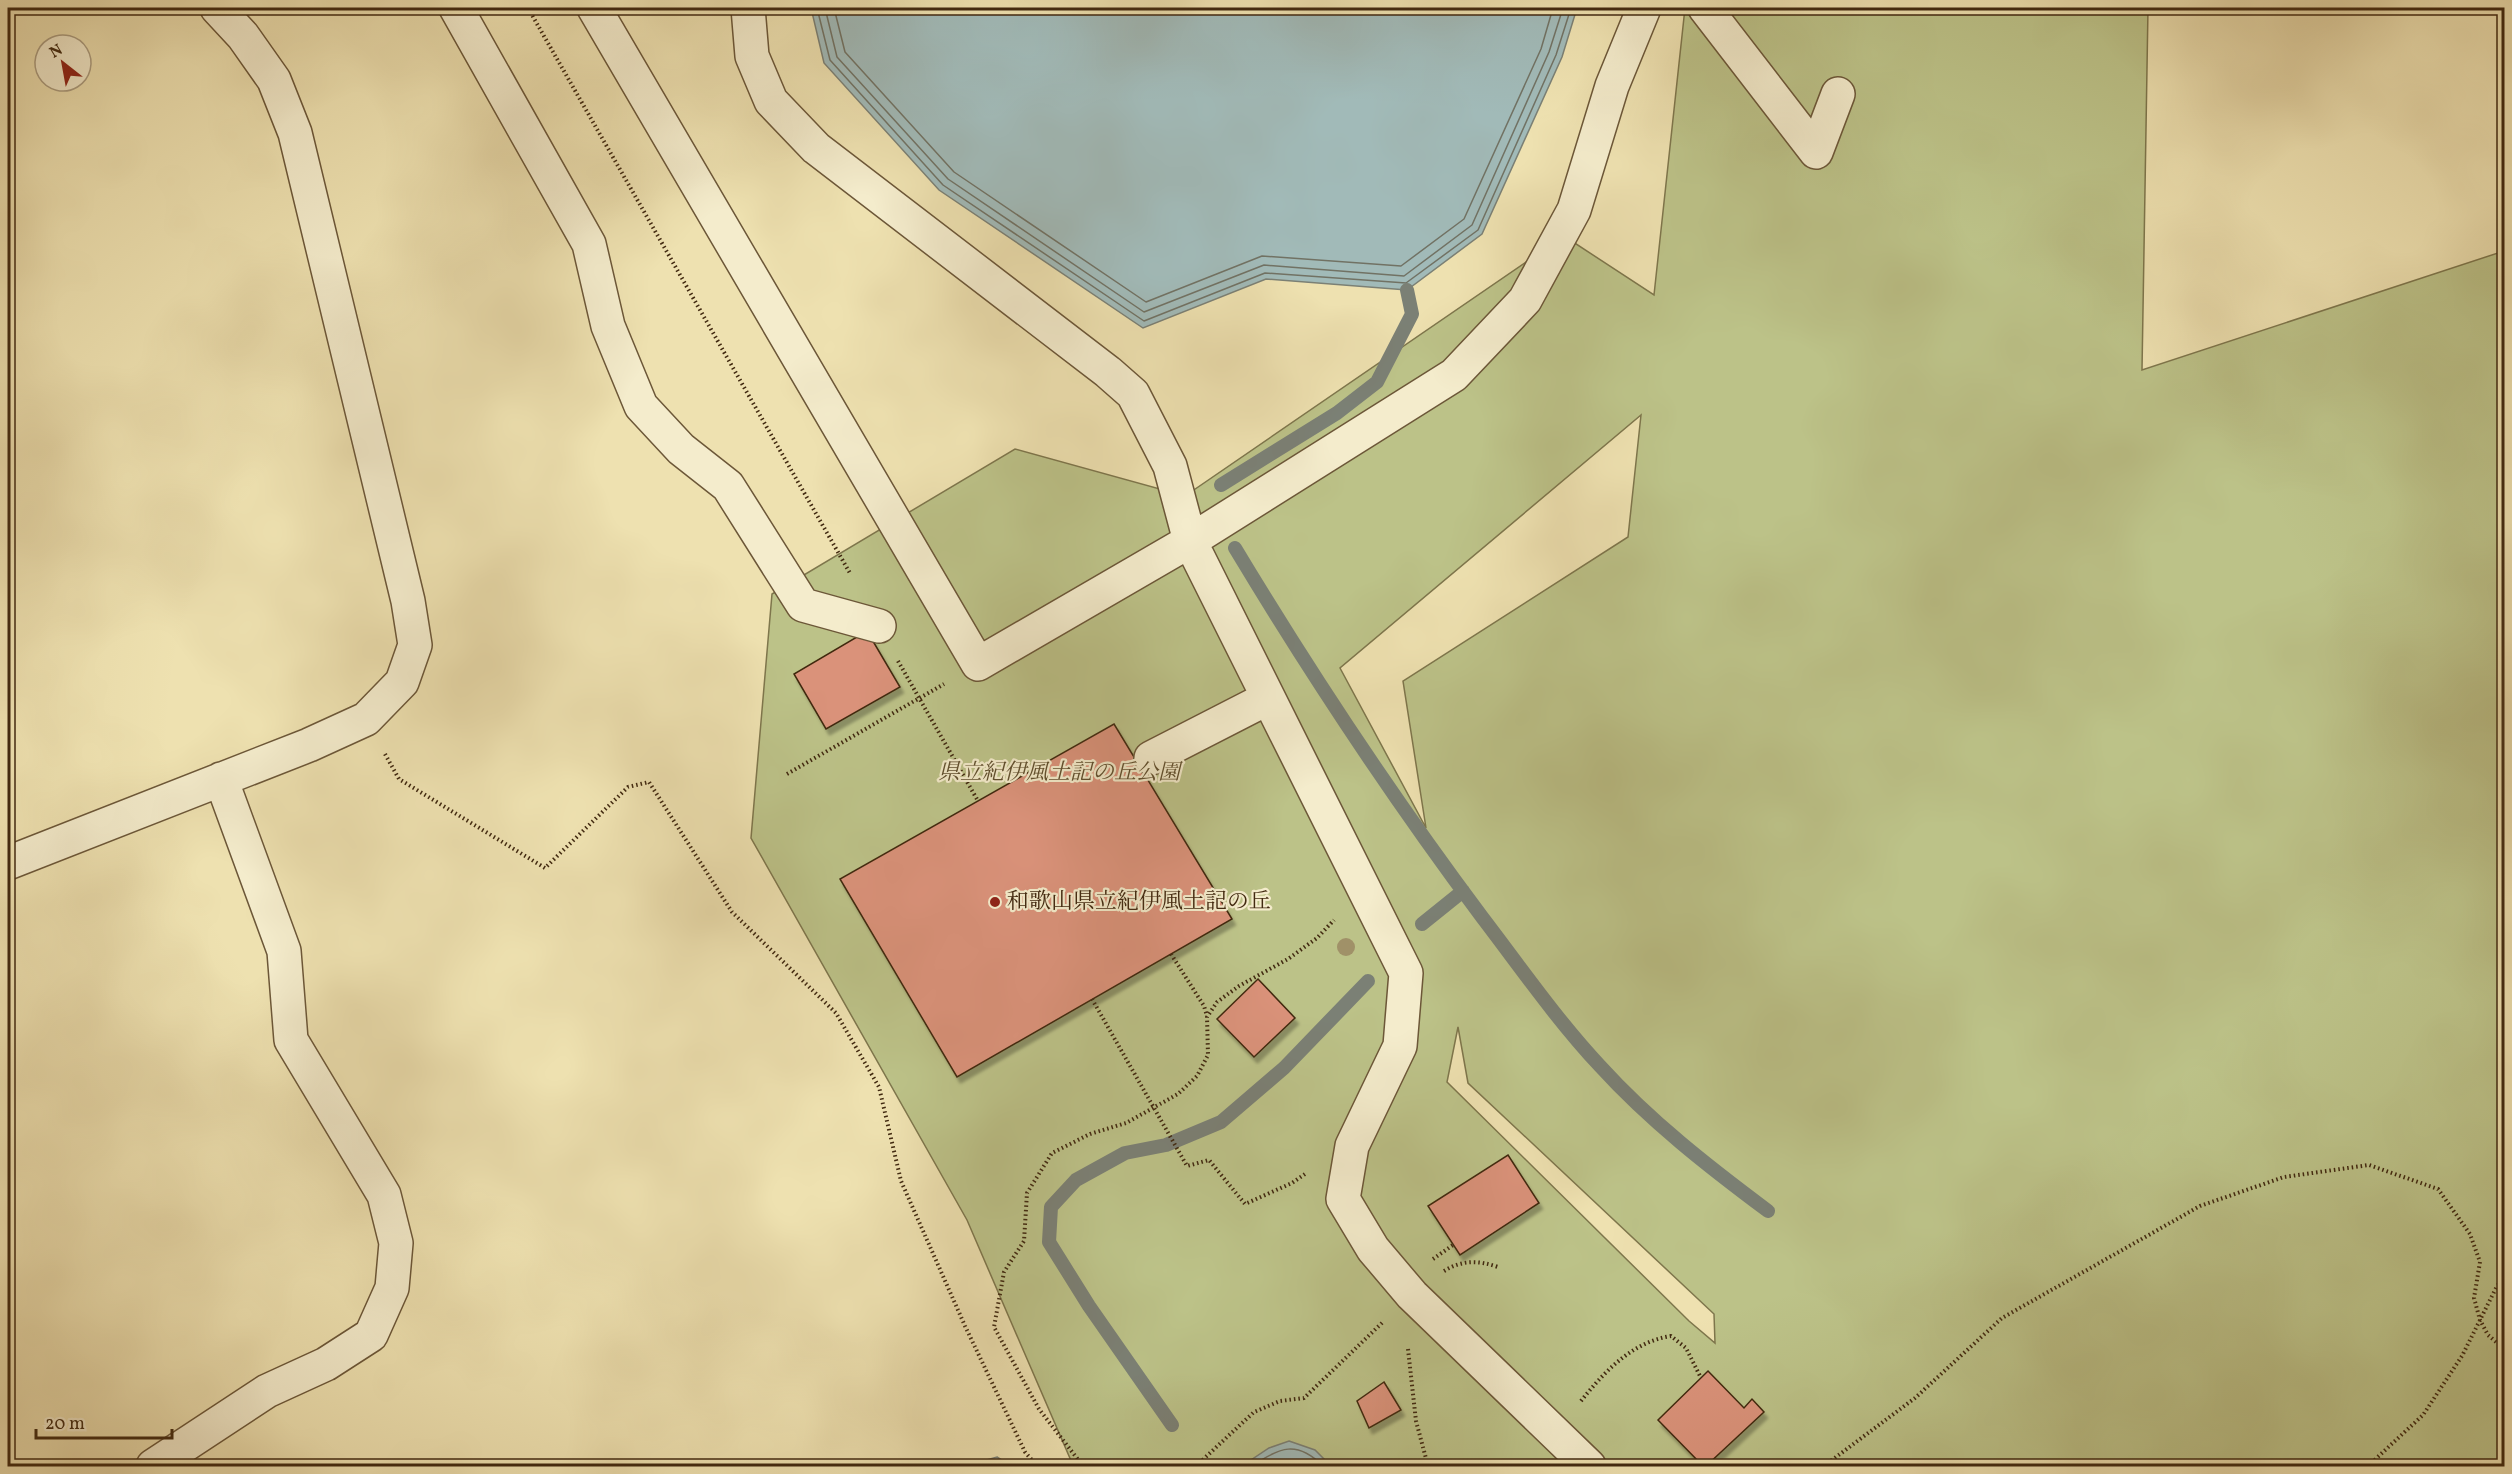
<svg xmlns="http://www.w3.org/2000/svg" width="2512" height="1474" font-family="Vollkorn,'Noto Serif JP',serif">
	<defs>
		<filter id="shadow"><feDropShadow dx="3.5" dy="6" stdDeviation="1.5" flood-color="#0004"/></filter>
	</defs>
	<rect width="100%" height="100%" fill="#eee1b0"/>
	<filter id="stains"><feTurbulence type="fractalNoise" baseFrequency=".00333" numOctaves="4"/><feColorMatrix values="0 0 0 0 .2 0 0 0 0 .09 0 0 0 0 .02 0 0 0 .5 -.17"/></filter>
	<radialGradient id="worn" r=".72"><stop offset=".6" stop-color="#630" stop-opacity="0"/><stop offset="1" stop-color="#630" stop-opacity=".3"/></radialGradient>
	<path fill="#bcc288" stroke="#7e764c" stroke-width="1.5" fill-rule="evenodd" d="M 1685,8 L 2148,8 L 2142,370 L 2504,251 L 2504,1466 L 1070,1466 L 1072,1463 L 967,1220 L 751,838 L 772,594 L 1015,449 L 1185,496 L 1564,236 L 1654,295 ZM 1641,415 L 1628,537 L 1403,681 L 1426,828 L 1340,668 ZM 1458,1027 L 1468,1083 L 1714,1314 L 1715,1343 L 1689,1321 L 1447,1082 Z"/>
	<path fill="#a1bab8" stroke="#7b8075" stroke-width="1.5" d="M 811,8 L 1577,8 L 1562,57 L 1482,234 L 1407,290 L 1266,279 L 1143,328 L 939,190 L 824,63 Z
		M 1289,1441 L 1315,1450 L 1331,1466 L 1242,1466 L 1269,1448 Z
		M 997,1457 L 1011,1466 L 965,1466 Z"/>
	<g fill="none" stroke-linecap="round" stroke-linejoin="round">
		<path stroke="#717264" stroke-width="1.5" d="M 817,8 L 830,60 L 943,185 L 1144,321 L 1265,273 L 1406,283 L 1478,230 L 1556,55 L 1571,8
			M 825,8 L 837,57 L 948,179 L 1144,312 L 1264,265 L 1404,276 L 1472,225 L 1549,52 L 1563,8
			M 834,8 L 845,52 L 954,172 L 1146,302 L 1262,256 L 1401,266 L 1464,219 L 1541,49 L 1553,8
			M 1252,1466 C 1280,1447 1297,1440 1323,1466"/>
		<path stroke="#7b8075" stroke-width="14" d="M 1221,485 L 1337,413 L 1377,382 L 1412,314 L 1407,290
			M 1235,548 C 1312,676 1393,798 1482,917 C 1521,968 1557,1020 1600,1066 C 1650,1121 1709,1167 1768,1211
			M 1422,924 L 1463,891
			M 1172,1425 L 1089,1306 L 1049,1242 L 1051,1207 L 1076,1180 L 1125,1153 L 1166,1145 L 1221,1122 L 1284,1068 L 1368,981"/>
	</g>
	<path fill="#da927a" stroke="#412910" stroke-width="1.5" filter="url(#shadow)" d="M 867,631 L 900,687 L 826,729 L 794,674 Z
		M 1114,724 L 1232,919 L 957,1077 L 840,879 Z
		M 1258,979 L 1295,1018 L 1254,1057 L 1217,1019 Z
		M 1508,1155 L 1539,1203 L 1460,1255 L 1428,1206 Z
		M 1708,1371 L 1744,1408 L 1752,1399 L 1764,1412 L 1706,1466 L 1703,1466 L 1658,1420 Z
		M 1384,1382 L 1401,1410 L 1369,1428 L 1357,1401 Z"/>
	<g fill="none" stroke-linecap="round" stroke-linejoin="round">
		<defs>
			<path id="minor" d="M 456,8 L 589,244 L 608,326 L 641,406 L 681,449 L 728,486 L 803,605 L 879,626
				M 594,8 L 978,664 L 1190,541 L 1454,375 L 1525,300 L 1574,210 L 1612,86 L 1644,8
				M 748,8 L 752,56 L 771,101 L 816,148 L 1108,372 L 1133,394 L 1170,466 L 1190,541 L 1406,973 L 1400,1046 L 1352,1146 L 1343,1199 L 1373,1249 L 1412,1295 L 1589,1466
				M 1705,8 L 1816,152 L 1838,94
				M 1151,758 L 1268,698
				M 8,863 L 309,745 L 366,719 L 402,682 L 415,645 L 408,601 L 295,133 L 274,80 L 243,36 L 217,8
				M 153,1466 L 267,1391 L 326,1364 L 371,1335 L 392,1288 L 396,1243 L 384,1195 L 291,1040 L 284,951 L 221,779"/>
		</defs>
		<use href="#minor" stroke="#6c5738" stroke-width="36"/>
		<path stroke="#412910" stroke-width="4" stroke-dasharray="1.5 3" stroke-linecap="butt" d="M 528,8 L 851,575
			M 898,661 L 978,801
			M 385,754 L 399,779 L 545,868 L 628,787 L 649,782 L 732,912 L 836,1013 L 879,1087 L 901,1181 L 965,1326 L 1025,1452 L 1037,1466
			M 787,774 L 944,684
			M 1171,954 L 1204,1006 L 1207,1016
			M 1092,999 L 1187,1166 L 1209,1160 L 1245,1204 L 1292,1183 L 1305,1174
			M 1433,1259 L 1453,1245
			M 1444,1271 C 1462,1260 1478,1260 1498,1267
			M 1408,1349 L 1416,1421 L 1428,1466
			M 1581,1401 C 1605,1371 1632,1342 1671,1336 L 1686,1348 L 1701,1378
			M 1083,1466 L 1039,1409 L 994,1327 L 1004,1272 L 1024,1241 L 1027,1193 L 1052,1153 L 1090,1134 L 1126,1123 L 1178,1094 L 1197,1076 L 1208,1055 L 1207,1017 L 1217,1002 L 1239,986 L 1288,959 L 1317,938 L 1334,920
			M 1196,1466 L 1254,1412 L 1280,1401 L 1304,1398 L 1383,1322
			M 1824,1466 L 1915,1398 L 2002,1318 L 2200,1206 L 2284,1177 L 2369,1165 L 2438,1189 L 2470,1234 L 2480,1262 L 2474,1298 L 2480,1320 L 2488,1335 L 2504,1349
			M 2368,1466 L 2423,1415 L 2462,1356 L 2497,1286 L 2504,1278"/>
		<use href="#minor" stroke="#f4eccc" stroke-width="33"/>
	</g>
	<circle fill="#a09168" cx="1346" cy="947" r="9"/>
	<circle fill="#8f2418" stroke="#f4eccc" stroke-width="2" cx="995" cy="902" r="6"/>
	<g text-anchor="middle" dominant-baseline="central" stroke-width="4.5" stroke-linejoin="round" paint-order="stroke">
		<g font-size="22" font-style="italic" fill="#604f2e" stroke="#f4eccc">
			<text x="1059" y="773">県立紀伊風土記の丘公園</text>
		</g>
		<g font-size="22" fill="#412910" stroke="#f4eccc" text-anchor="start">
			<text x="1007" y="902">和歌山県立紀伊風土記の丘</text>
		</g>
	</g>
	<rect width="2512" height="1474" fill="none" stroke="#eee1b0" stroke-width="30"/>
	<rect x="9" y="9" width="2494" height="1456" fill="none" stroke="#412910" stroke-width="3"/>
	<rect x="15" y="15" width="2482" height="1444" fill="none" stroke="#412910" stroke-width="1.5"/>
	<g transform="translate(63 63) rotate(329)"><circle r="28" fill="#f4eccc" stroke="#ac9e81" stroke-width="1.5"/>
	<path d="M0-4.5L10 22L0 15L-10 22Z" fill="#8f2418"/>
	<text y="-9" font-size="16" font-weight="bold" text-anchor="middle" fill="#412910">N</text>
	</g>
	<path d="M36 1429v9h136v-9" fill="none" stroke="#412910" stroke-width="3"/>
	<text x="45" y="1429" font-size="18" fill="#412910" stroke="#f4eccc" stroke-width="4.5" paint-order="stroke">20 m</text>
	<rect width="100%" height="100%" filter="url(#stains)"/>
	<rect width="100%" height="100%" fill="url(#worn)"/>
</svg>
